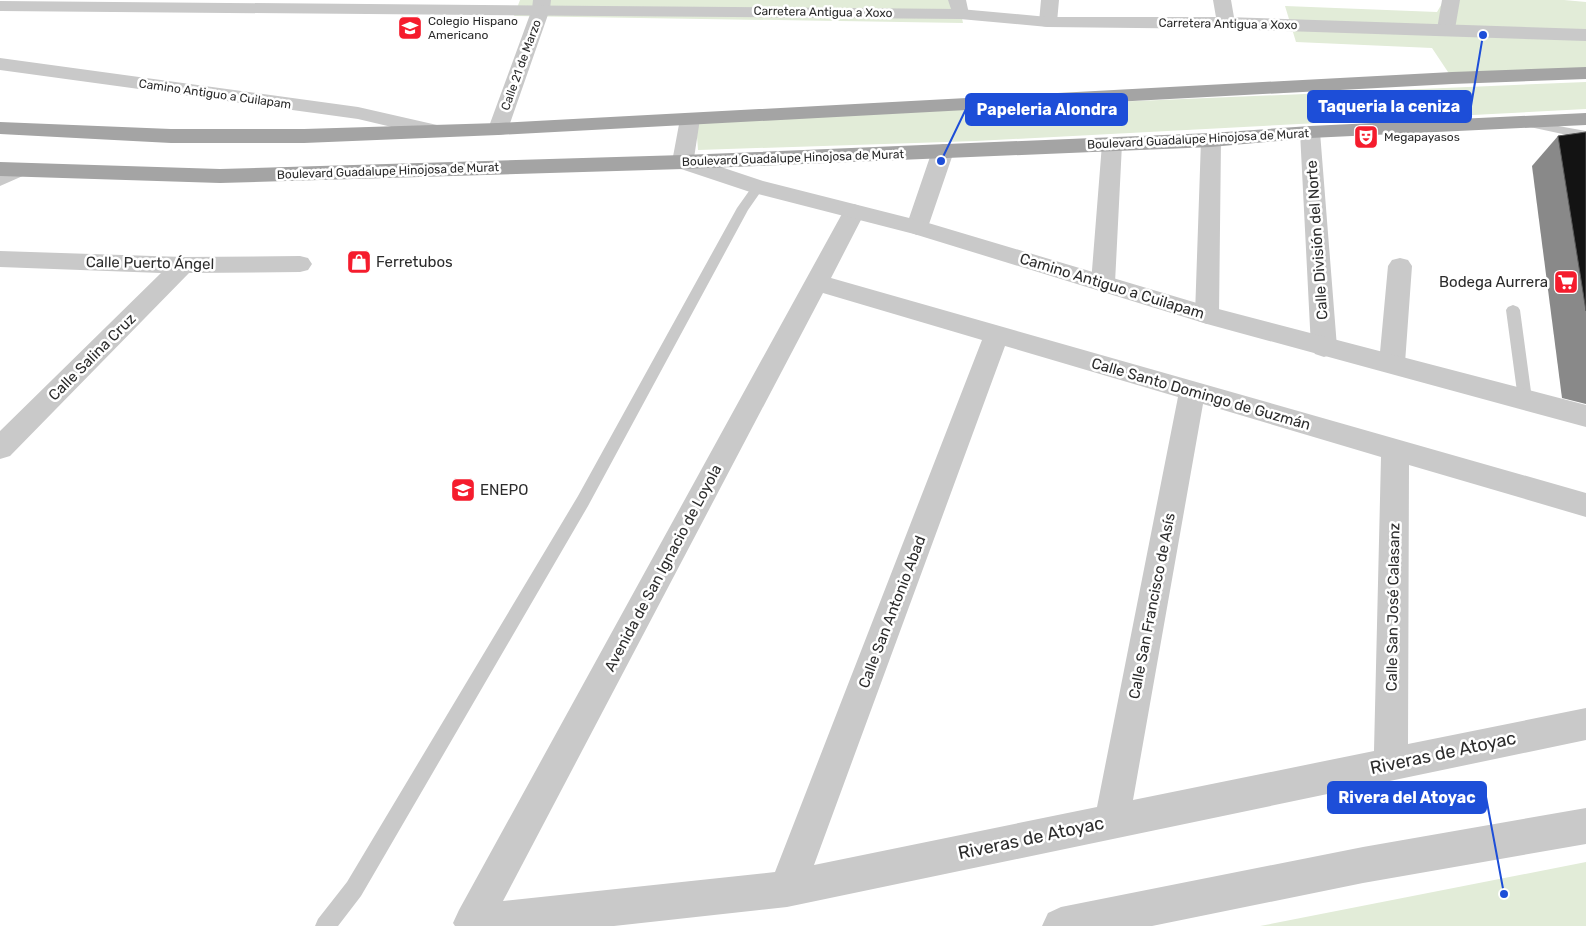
<svg xmlns="http://www.w3.org/2000/svg" width="1586" height="926" font-family="Rubik,sans-serif">
	<rect width="100%" height="100%" fill="#fff"/>
	<path fill="#e2ecd8" d="M 520,0 L 958,0 L 963,23 L 514,16 Z
		M 1444,0 L 1564,0 L 1586,2 L 1586,69 L 1452,78 L 1432,48 L 1296,42 L 1285,6 L 1437,12 Z
		M 1586,82 L 1586,109 L 976,141 L 698,150 L 696,123 L 1019,106 Z
		M 1586,862 L 1586,926 L 1260,926 Z"/>
	<g fill="none" stroke-linecap="round" stroke-linejoin="round">
		<path fill="#c9c9c9" fill-rule="evenodd" d="M 1525,120 L 1586,131 L 1586,139 L 1521,125 L 1519,123 L 1521,121 Z
			M 758,183 L 764,187 L 748,210 L 588,506 L 361,896 L 338,926 L 315,926 L 318,919 L 347,882 L 578,496 L 737,208 L 754,184 Z
			M 1513,305 L 1518,307 L 1520,310 L 1532,399 L 1530,403 L 1525,405 L 1520,403 L 1518,399 L 1506,310 L 1508,307 Z"/>
		<path fill="#c9c9c9" fill-rule="evenodd" d="M 533,0 L 551,0 L 550,9 L 508,129 L 505,134 L 498,135 L 491,134 L 488,129 L 532,9 Z
			M 948,0 L 966,0 L 969,14 L 966,18 L 960,19 L 954,18 Z
			M 1041,0 L 1059,0 L 1057,22 L 1054,26 L 1048,27 L 1042,26 L 1039,22 Z
			M 1213,0 L 1231,0 L 1235,23 L 1232,27 L 1226,29 L 1220,27 L 1217,23 Z
			M 1442,0 L 1460,0 L 1455,29 L 1453,33 L 1446,35 L 1439,33 L 1437,29 Z
			M 0,58 L 358,107 L 437,125 L 440,130 L 437,135 L 430,136 L 358,119 L 0,70 Z
			M 1310,126 L 1317,127 L 1320,132 L 1337,347 L 1333,354 L 1324,357 L 1315,354 L 1311,347 L 1300,132 L 1303,127 Z
			M 1211,133 L 1218,135 L 1221,140 L 1219,315 L 1216,321 L 1207,324 L 1198,321 L 1195,315 L 1201,140 L 1204,135 Z
			M 1112,137 L 1119,139 L 1122,144 L 1115,283 L 1111,289 L 1103,292 L 1095,289 L 1091,283 L 1102,144 L 1105,139 Z
			M 943,144 L 950,146 L 954,151 L 928,227 L 925,232 L 917,235 L 909,232 L 906,227 L 932,151 L 936,146 Z
			M 17,163 L 25,165 L 28,170 L 25,175 L 0,186 L 0,170 Z
			M 854,204 L 862,207 L 865,212 L 831,278 L 1586,493 L 1586,517 L 1409,465 L 1408,744 L 1586,708 L 1586,740 L 787,907 L 614,926 L 455,926 L 453,923 L 459,910 L 843,212 L 846,207 ZM 823,293 L 982,340 L 775,872 L 503,901 ZM 1005,346 L 1178,397 L 1097,807 L 814,865 ZM 1203,404 L 1381,457 L 1374,751 L 1133,800 Z
			M 0,251 L 183,257 L 300,256 L 308,258 L 312,264 L 308,270 L 300,272 L 189,273 L 10,456 L 0,459 L 0,431 L 161,273 L 0,267 Z
			M 1400,258 L 1408,260 L 1412,266 L 1405,363 L 1401,370 L 1392,373 L 1383,370 L 1379,363 L 1388,266 L 1392,260 Z
			M 1586,808 L 1586,844 L 1363,883 L 1152,926 L 1042,926 L 1048,913 L 1061,907 L 1363,847 Z"/>
		<path fill="#c9c9c9" fill-rule="evenodd" d="M 0,1 L 960,9 L 1048,17 L 1226,17 L 1586,29 L 1586,41 L 1226,29 L 1048,27 L 960,19 L 0,11 Z
			M 690,113 L 697,115 L 700,119 L 694,158 L 763,181 L 925,222 L 1207,306 L 1586,405 L 1586,427 L 1207,324 L 914,234 L 750,192 L 675,167 L 672,162 L 680,119 L 683,115 Z"/>
		<path fill="#a4a4a4" fill-rule="evenodd" d="M 1586,67 L 1586,79 L 1452,84 L 498,135 L 304,143 L 171,143 L 0,134 L 0,122 L 171,129 L 304,129 L 498,123 L 1452,72 Z
			M 1586,113 L 1586,125 L 1310,138 L 1211,147 L 683,169 L 220,183 L 0,176 L 0,162 L 220,169 L 683,155 L 1211,133 L 1310,126 Z"/>
	</g>
	<path fill="#898989" d="M 1586,132 L 1586,404 L 1562,398 L 1532,166 L 1558,136 Z"/>
	<path fill="#131313" stroke="#5a5a5a" d="M 1586,132 L 1586,311 L 1558,136 Z"/>
	<defs>
		<symbol id="school-square" viewBox="-11 -11 22 22"><rect x="-9" y="-9" width="18" height="18" rx="4" fill="#f51c2d" stroke="#fff"/><path d="M0-5L7-2L0 1L-7-2ZM-4 1L0 2.5L4 1V4Q0 6-4 4Z" fill="#fff"/></symbol>
		<symbol id="theatre-square" viewBox="-11 -11 22 22"><rect x="-9" y="-9" width="18" height="18" rx="4" fill="#f51c2d" stroke="#fff"/><path d="M-5-5.5Q0-4 5-5.5V0Q5 5 0 6Q-5 5-5 0ZM-3.3-2.5H-1v1.5H-3.3ZM1-2.5H3.3v1.5H1ZM-2.8 1Q0 5.5 2.8 1Z" fill="#fff"/></symbol>
		<symbol id="shop-square" viewBox="-11 -11 22 22"><rect x="-9" y="-9" width="18" height="18" rx="4" fill="#f51c2d" stroke="#fff"/><path d="M-5-2.5h2.3a2.7 3.5 0 0 1 5.4 0H5L5.5 6h-11ZM-1.5-2.5h3a1.5 2.3 0 0 0-3 0Z" fill="#fff"/></symbol>
		<symbol id="supermarket-square" viewBox="-11 -11 22 22"><rect x="-9" y="-9" width="18" height="18" rx="4" fill="#f51c2d" stroke="#fff"/><path d="M-6-5.5h2.5l.6 2H6L4.5 2H-2.5L-4.4-4H-6ZM-1.5 3.2a1.3 1.3 0 1 0 .1 0ZM3 3.2a1.3 1.3 0 1 0 .1 0Z" fill="#fff"/></symbol>
		<symbol id="university-square" viewBox="-11 -11 22 22"><rect x="-9" y="-9" width="18" height="18" rx="4" fill="#f51c2d" stroke="#fff"/><path d="M0-5L7-2L0 1L-7-2ZM-4 1L0 2.5L4 1V4Q0 6-4 4Z" fill="#fff"/></symbol>
	</defs>
	<g fill-rule="evenodd">
		<use href="#school-square" x="396" y="14" width="28" height="28"/>
		<use href="#theatre-square" x="1352" y="123" width="28" height="28"/>
		<use href="#shop-square" x="345" y="248" width="28" height="28"/>
		<use href="#supermarket-square" x="1552" y="268" width="28" height="28"/>
		<use href="#university-square" x="449" y="476" width="28" height="28"/>
	</g>
	<g text-anchor="middle" dominant-baseline="central" stroke-width="5" stroke-linejoin="round" paint-order="stroke">
		<g font-size="12" fill="#2c2c2c" stroke="#fff">
			<text transform="translate(823 12) rotate(1)">Carretera Antigua a Xoxo</text>
			<text transform="translate(1228 24) rotate(1)">Carretera Antigua a Xoxo</text>
			<text transform="translate(521 65) rotate(-70)">Calle 21 de Marzo</text>
			<text transform="translate(215 94) rotate(8)">Camino Antiguo a Cuilapam</text>
			<text transform="translate(1198 139) rotate(-3)">Boulevard Guadalupe Hinojosa de Murat</text>
			<text transform="translate(793 158) rotate(-2)">Boulevard Guadalupe Hinojosa de Murat</text>
			<text transform="translate(388 171) rotate(-2)">Boulevard Guadalupe Hinojosa de Murat</text>
		</g>
		<g font-size="12" fill="#2c2c2c" stroke="#fff" text-anchor="start">
			<text x="428" y="21">Colegio Hispano<tspan x="428" dy="14">Americano</tspan></text>
			<text x="1384" y="137">Megapayasos</text>
		</g>
		<g font-size="15" fill="#2c2c2c" stroke="#fff">
			<text transform="translate(1317 240) rotate(-94)">Calle División del Norte</text>
			<text transform="translate(150 263) rotate(1)">Calle Puerto Ángel</text>
			<text transform="translate(1112 286) rotate(17)">Camino Antiguo a Cuilapam</text>
			<text transform="translate(92 357) rotate(-45)">Calle Salina Cruz</text>
			<text transform="translate(1201 394) rotate(16)">Calle Santo Domingo de Guzmán</text>
			<text transform="translate(663 568) rotate(-62)">Avenida de San Ignacio de Loyola</text>
			<text transform="translate(1152 606) rotate(-79)">Calle San Francisco de Asís</text>
			<text transform="translate(1393 607) rotate(-89)">Calle San José Calasanz</text>
			<text transform="translate(892 612) rotate(-69)">Calle San Antonio Abad</text>
		</g>
		<g font-size="15" fill="#2c2c2c" stroke="#fff" text-anchor="start">
			<text x="376" y="262">Ferretubos</text>
			<text x="1548" y="282" text-anchor="end">Bodega Aurrera</text>
			<text x="480" y="490">ENEPO</text>
		</g>
		<g font-size="18" fill="#2c2c2c" stroke="#fff">
			<text transform="translate(1443 753) rotate(-12)">Riveras de Atoyac</text>
			<text transform="translate(1031 838) rotate(-12)">Riveras de Atoyac</text>
		</g>
	</g>
	<path fill="none" stroke="#1d4ed8" stroke-width="2" d="M1483 35L1471 106M941 161L966 109M1504 894L1486 797"/>
	<g fill="#1d4ed8" stroke="#fff" stroke-width="2">
		<circle cx="1483" cy="35" r="5"/>
		<circle cx="941" cy="161" r="5"/>
		<circle cx="1504" cy="894" r="5"/>
	</g>
	<g fill="#1d4ed8" stroke="#1d4ed8" stroke-width="2">
		<rect x="1308" y="91" width="163" height="31" rx="5"/>
		<rect x="966" y="94" width="161" height="31" rx="5"/>
		<rect x="1328" y="782" width="158" height="31" rx="5"/>
	</g>
	<g font-size="16" text-anchor="middle" font-weight="bold" fill="#fff">
		<text x="1389" y="112">Taqueria la ceniza</text>
		<text x="1047" y="115">Papeleria Alondra</text>
		<text x="1407" y="803">Rivera del Atoyac</text>
	</g>
</svg>
